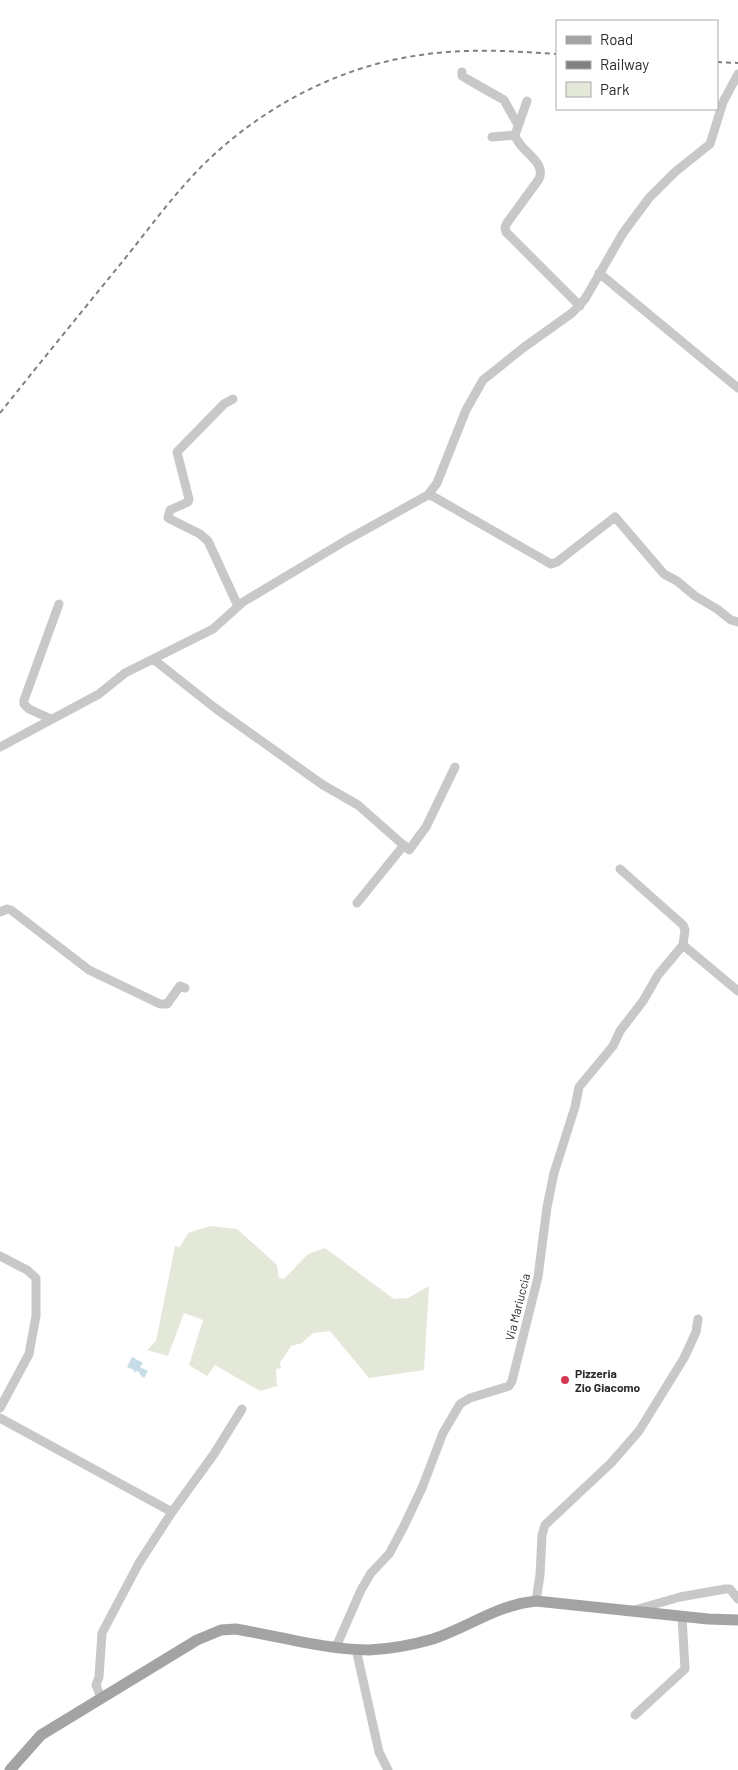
<svg xmlns="http://www.w3.org/2000/svg" width="738" height="1770" font-family="Barlow,sans-serif">
	<rect width="100%" height="100%" fill="#fff"/>
	<path fill="#e3e8d9" d="M 210,1226 L 237,1229 L 277,1265 L 279,1278 L 284,1279 L 308,1254 L 325,1248 L 394,1299 L 408,1298 L 429,1286 L 424,1370 L 369,1378 L 330,1331 L 313,1333 L 302,1343 L 291,1346 L 280,1363 L 281,1368 L 276,1369 L 277,1386 L 260,1391 L 215,1365 L 207,1376 L 189,1365 L 203,1320 L 184,1313 L 168,1356 L 147,1350 L 156,1341 L 175,1246 L 180,1247 L 188,1233 Z"/>
	<path fill="#c6dde7" d="M 132,1357 L 143,1363 L 140,1367 L 148,1371 L 144,1378 L 141,1376 L 139,1372 L 136,1371 L 134,1373 L 134,1370 L 127,1367 Z"/>
	<g fill="none" stroke-linecap="round" stroke-linejoin="round">
		<path stroke="#c8c8c8" stroke-width="9" d="M 462,72 L 462,76 L 467,79 L 504,100 L 518,125
			M 515,135 C 519,151 547,161 539,179 L 507,223 L 505,227 L 506,232 L 580,306
			M 492,137 L 515,135 L 527,101
			M 599,273 L 738,388
			M 233,399 L 224,404 L 177,452 L 189,499 L 188,502 L 170,510 L 168,518 L 200,534 L 208,541 L 238,606
			M 428,495 L 434,497 L 551,564 L 557,562 L 615,517 L 664,574 L 677,581 L 695,596 L 717,609 L 731,620 L 738,622
			M 153,659 L 215,708 L 323,785 L 358,805 L 409,850 L 426,827 L 455,767
			M 51,719 L 29,709 L 24,704 L 24,700 L 59,604
			M 0,747 L 99,694 L 125,673 L 213,629 L 243,602 L 345,541 L 428,495 L 437,483 L 466,410 L 483,380 L 523,348 L 572,313 L 585,299 L 623,233 L 649,198 L 675,172 L 710,144 L 723,102 L 738,74
			M 357,903 L 404,845
			M 0,912 L 7,909 L 11,910 L 89,970 L 160,1004 L 167,1004 L 180,986 L 185,988
			M 683,945 L 738,991
			M 0,1256 L 27,1270 L 36,1278 L 36,1316 L 29,1354 L 0,1408
			M 0,1418 L 172,1512
			M 536,1601 L 540,1575 L 542,1535 L 545,1525 L 611,1463 L 639,1431 L 684,1358 L 696,1332 L 698,1319
			M 631,1611 L 680,1597 L 725,1589 L 730,1589 L 738,1599
			M 336,1647 L 361,1590 L 371,1573 L 389,1554 L 404,1526 L 422,1488 L 443,1433 L 460,1404 L 470,1398 L 509,1386 L 512,1381 L 538,1277 L 547,1207 L 554,1173 L 575,1107 L 579,1087 L 613,1046 L 620,1031 L 643,1001 L 658,975 L 683,945 L 685,930 L 683,925 L 620,869
			M 356,1649 L 379,1752 L 388,1770
			M 101,1698 L 96,1685 L 99,1677 L 102,1633 L 139,1563 L 172,1512 L 214,1454 L 242,1409
			M 635,1715 L 685,1669 L 682,1616"/>
		<path stroke="#a3a3a3" stroke-width="11" d="M 10,1770 L 41,1735 L 197,1640 L 221,1630 L 236,1629 C 277,1636 328,1650 369,1650 C 391,1649 412,1645 433,1639 C 469,1627 497,1605 536,1601 L 708,1619 L 738,1620"/>
		<path stroke="#808080" stroke-width="2" stroke-dasharray="5 4" stroke-linecap="butt" d="M 717,62 L 738,63
			M 0,413 C 39,364 79,315 118,267 C 146,233 172,196 203,165 C 262,107 339,66 421,55 C 466,48 512,51 557,54"/>
	</g>
	<circle fill="#d73952" stroke="#fff" stroke-width="2" cx="565" cy="1380" r="5"/>
	<g text-anchor="middle" dominant-baseline="central" stroke-width="5" stroke-linejoin="round" paint-order="stroke">
		<g font-size="12" fill="#2b2b2b" stroke="#fff">
			<text transform="translate(517 1307) rotate(-76)">Via Mariuccia</text>
		</g>
		<g font-size="12" font-weight="bold" fill="#2b2b2b" stroke="#fff" text-anchor="start">
			<text x="575" y="1373">Pizzeria<tspan x="575" dy="14">Zio Giacomo</tspan></text>
		</g>
	</g>
	<rect x="556" y="20" width="162" height="90" fill="#ffffff" stroke="#aaaaaa"/>
	<rect x="566" y="36" width="25" height="8" fill="#a3a3a3" stroke="#aaaaaa"/>
	<text x="600" y="45" font-size="15" fill="#2b2b2b">Road</text>
	<rect x="566" y="61" width="25" height="8" fill="#808080" stroke="#aaaaaa"/>
	<text x="600" y="70" font-size="15" fill="#2b2b2b">Railway</text>
	<rect x="566" y="82" width="25" height="15" fill="#e3e8d9" stroke="#aaaaaa"/>
	<text x="600" y="95" font-size="15" fill="#2b2b2b">Park</text>
</svg>
